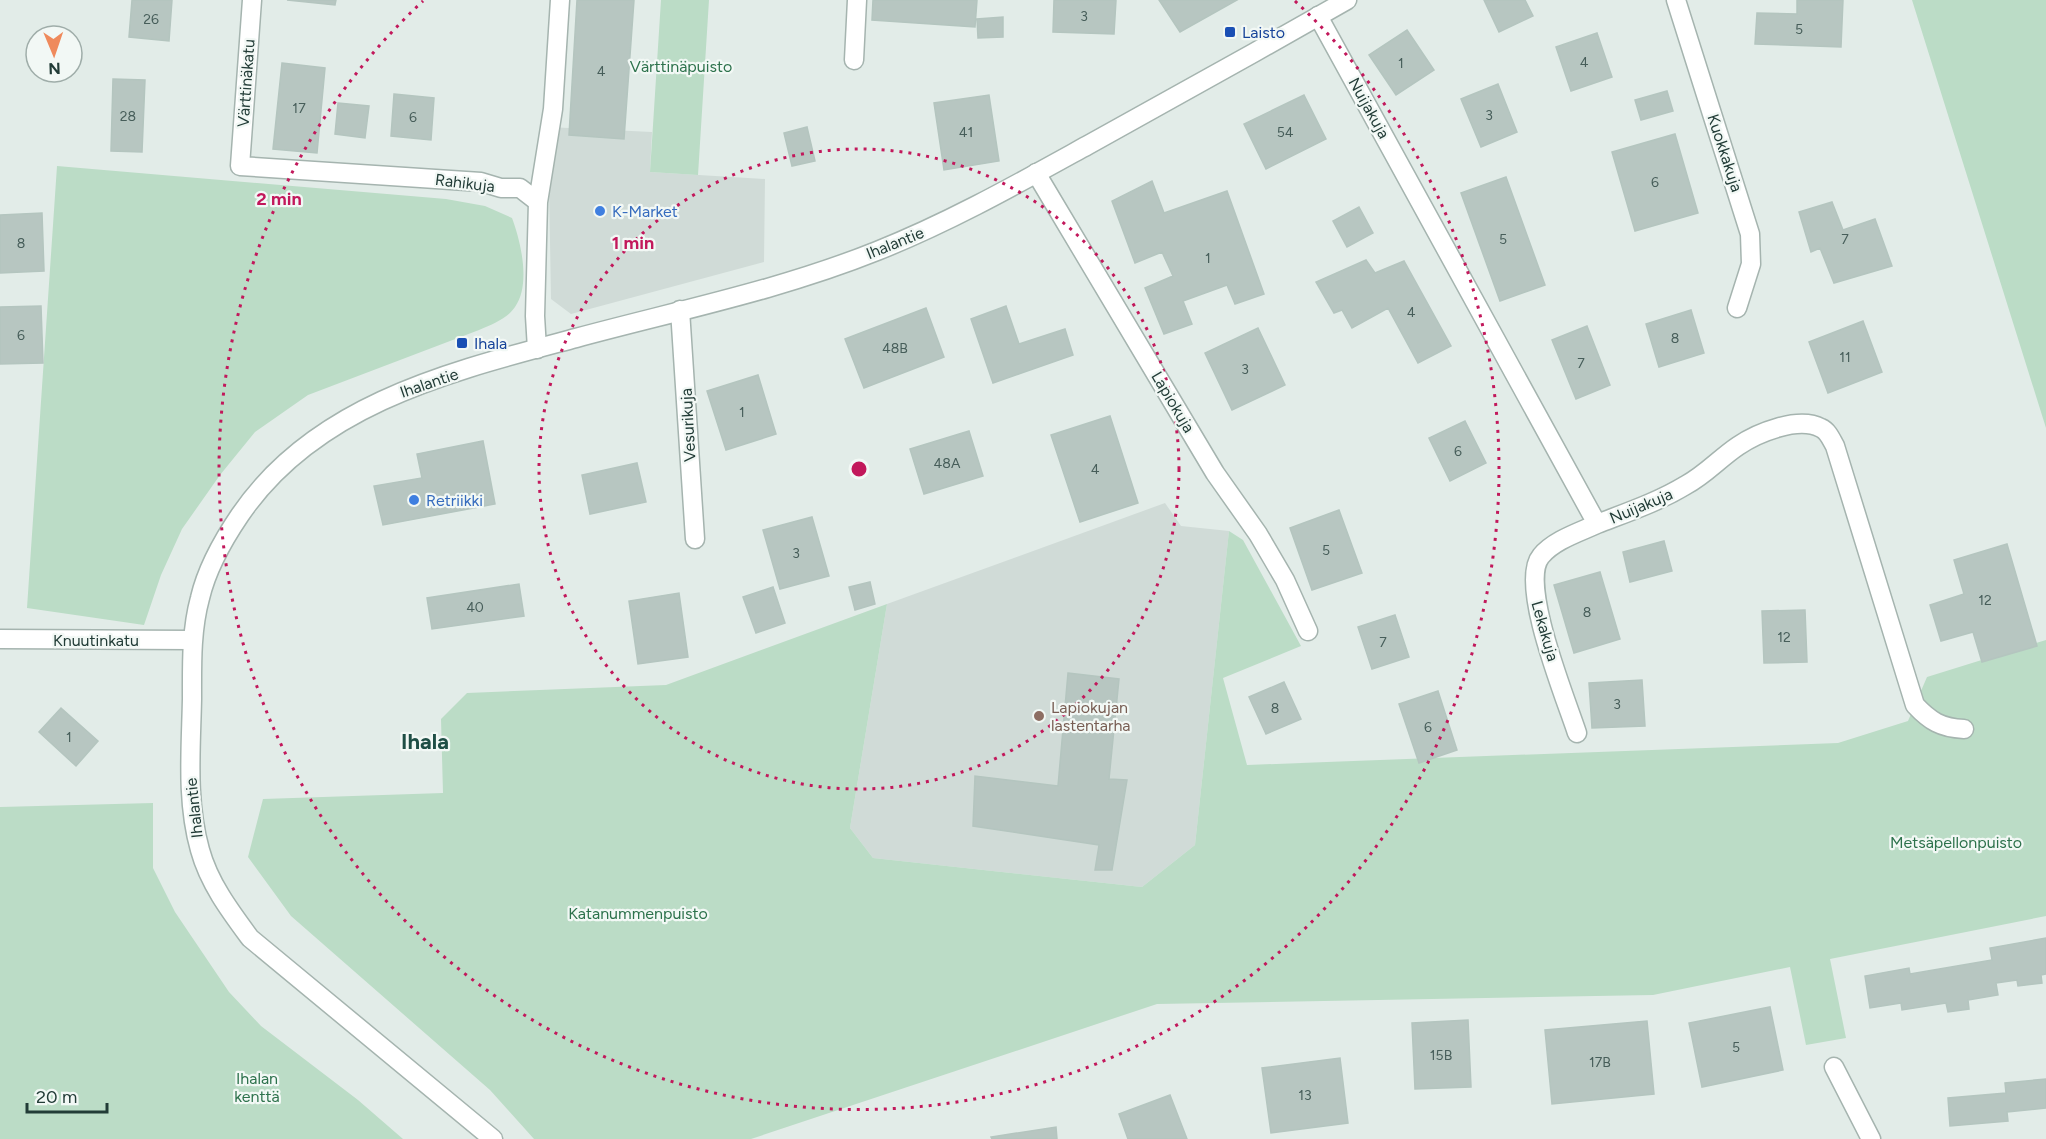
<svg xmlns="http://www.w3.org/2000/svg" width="2046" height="1139" font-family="Figtree,sans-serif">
	<rect width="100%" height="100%" fill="#e2ece8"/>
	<path fill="#d0dbd7" d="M 548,127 L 652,132 L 650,172 L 765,179 L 764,262 L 571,314 L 551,299 Z
		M 1165,503 L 1181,526 L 1229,531 L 1195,845 L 1142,887 L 873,858 L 850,828 L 887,604 Z"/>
	<path fill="#bbdcc6" d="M 661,0 L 709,0 L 698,175 L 650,172 Z
		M 1912,0 L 2046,0 L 2046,428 Z
		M 57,166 L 446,199 L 485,206 L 512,218 C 521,242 531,285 515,307 C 507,319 492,324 479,330 L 308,395 L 255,432 L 220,475 L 182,529 L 161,575 L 144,625 L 27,608 Z
		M 1229,531 L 1243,540 L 1301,646 L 1223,678 L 1247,765 L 1838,743 L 1908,721 L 1927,677 L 2046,640 L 2046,916 L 1830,959 L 1846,1038 L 1806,1045 L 1790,967 L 1653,995 L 1157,1004 L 751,1139 L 534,1139 L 490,1090 L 291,916 L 248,857 L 263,799 L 443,793 L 441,719 L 467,693 L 666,685 L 887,604 L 850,828 L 873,858 L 1142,887 L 1195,845 Z
		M 153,803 L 153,868 L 175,912 L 229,992 L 261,1026 L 358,1100 L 403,1139 L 0,1139 L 0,807 Z"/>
	<path fill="#b7c6c1" stroke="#b4c5bf" stroke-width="1.5" d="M 132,0 L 172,0 L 169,41 L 129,37 Z
		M 287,0 L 336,0 L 335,5 Z
		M 577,0 L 634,0 L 624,139 L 569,135 Z
		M 873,0 L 977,0 L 975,27 L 872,20 Z
		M 1054,0 L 1116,0 L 1114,34 L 1053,32 Z
		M 1159,0 L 1237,0 L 1180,32 Z
		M 1484,0 L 1525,0 L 1533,16 L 1499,32 Z
		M 1797,0 L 1843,0 L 1841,47 L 1755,44 L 1757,13 L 1797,14 Z
		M 1003,17 L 1003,37 L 978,38 L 977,19 Z
		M 1407,30 L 1434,70 L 1396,95 L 1369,55 Z
		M 1597,33 L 1612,77 L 1571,91 L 1556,47 Z
		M 282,63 L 325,68 L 317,153 L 273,149 Z
		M 113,79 L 145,80 L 142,152 L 111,151 Z
		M 1498,84 L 1517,132 L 1481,147 L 1461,99 Z
		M 1667,91 L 1673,111 L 1641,120 L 1635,100 Z
		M 394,94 L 434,98 L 431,140 L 391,136 Z
		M 989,95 L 999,161 L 944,170 L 934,103 Z
		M 1304,95 L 1326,139 L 1266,169 L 1244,124 Z
		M 338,103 L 369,106 L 365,138 L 335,134 Z
		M 807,127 L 815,161 L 792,166 L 784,133 Z
		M 1675,134 L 1698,213 L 1635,231 L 1612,152 Z
		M 1506,177 L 1545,285 L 1500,301 L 1461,193 Z
		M 1152,181 L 1164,213 L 1227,191 L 1264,294 L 1235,304 L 1227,285 L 1183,301 L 1192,324 L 1164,334 L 1145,288 L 1173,276 L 1162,252 L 1135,263 L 1112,201 Z
		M 1832,202 L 1843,230 L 1875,219 L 1892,266 L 1834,283 L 1820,248 L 1811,252 L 1799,212 Z
		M 1359,207 L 1373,233 L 1347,247 L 1333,221 Z
		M 42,213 L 44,271 L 0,273 L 0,215 Z
		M 1366,260 L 1375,273 L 1404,261 L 1451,346 L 1418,363 L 1388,308 L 1352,328 L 1342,310 L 1334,313 L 1316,282 Z
		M 41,306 L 43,363 L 0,364 L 0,307 Z
		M 1006,306 L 1019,344 L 1065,329 L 1073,355 L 993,383 L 971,319 Z
		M 926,308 L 944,357 L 864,388 L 845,339 Z
		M 1691,310 L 1704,353 L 1659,367 L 1646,324 Z
		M 1863,321 L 1882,372 L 1828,393 L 1809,342 Z
		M 1587,326 L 1610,385 L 1576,399 L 1552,340 Z
		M 1258,328 L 1285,385 L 1232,410 L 1205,353 Z
		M 758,375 L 776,434 L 726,450 L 707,391 Z
		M 1110,416 L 1138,503 L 1080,522 L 1051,435 Z
		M 1465,421 L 1486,463 L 1450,481 L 1429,438 Z
		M 969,431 L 983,476 L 924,494 L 910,449 Z
		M 483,441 L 495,504 L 383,525 L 374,486 L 422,478 L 417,454 Z
		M 637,463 L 646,502 L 590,514 L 582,475 Z
		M 1339,510 L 1362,573 L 1312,590 L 1290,528 Z
		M 812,517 L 829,576 L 780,589 L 763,530 Z
		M 1664,541 L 1672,571 L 1630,582 L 1623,552 Z
		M 2007,544 L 2037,646 L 1982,662 L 1973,632 L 1941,641 L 1930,605 L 1964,594 L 1954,560 Z
		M 1600,572 L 1620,639 L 1574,653 L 1554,585 Z
		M 870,582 L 875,604 L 855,610 L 849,587 Z
		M 519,584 L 524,616 L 432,629 L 427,598 Z
		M 773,587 L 785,623 L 756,633 L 743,597 Z
		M 679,593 L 688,657 L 638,664 L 629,601 Z
		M 1805,610 L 1807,662 L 1764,663 L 1762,611 Z
		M 1395,615 L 1409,657 L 1372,669 L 1358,627 Z
		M 1068,673 L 1119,679 L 1109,779 L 1127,780 L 1112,870 L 1095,870 L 1099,845 L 973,826 L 975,776 L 1058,786 Z
		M 1642,680 L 1645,726 L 1592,728 L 1589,683 Z
		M 1284,682 L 1301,719 L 1266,734 L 1249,697 Z
		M 1438,691 L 1457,750 L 1419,763 L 1399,704 Z
		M 61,708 L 98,741 L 76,766 L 39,732 Z
		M 2046,938 L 2046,974 L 2041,975 L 2042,983 L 2018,986 L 2017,980 L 1996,983 L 1998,995 L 1968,1000 L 1969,1009 L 1948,1012 L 1946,1003 L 1902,1010 L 1901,1003 L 1870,1008 L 1865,976 L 1909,968 L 1910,974 L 1992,960 L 1990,948 Z
		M 1770,1007 L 1783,1070 L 1702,1087 L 1689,1023 Z
		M 1468,1020 L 1471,1087 L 1415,1089 L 1412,1023 Z
		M 1647,1021 L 1654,1094 L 1552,1104 L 1545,1030 Z
		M 1340,1058 L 1348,1123 L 1271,1133 L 1262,1068 Z
		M 2046,1079 L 2046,1108 L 2007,1112 L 2008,1121 L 1950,1126 L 1948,1098 L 2006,1093 L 2005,1083 Z
		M 1170,1095 L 1187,1139 L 1128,1139 L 1119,1114 Z
		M 1056,1127 L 1057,1139 L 992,1139 L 991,1137 Z"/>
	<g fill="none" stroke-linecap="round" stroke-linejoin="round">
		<defs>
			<path id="minor" d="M 252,0 L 240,166 L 481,182 L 501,188 L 520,188 L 538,202 L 535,316 L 537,349
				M 1676,0 L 1750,234 L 1751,264 L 1737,308
				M 1318,16 L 1597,524 C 1628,512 1658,502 1686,485 C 1705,475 1720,458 1738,446 C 1757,433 1798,416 1821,428 C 1828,431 1831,439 1835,446 L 1915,705 C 1930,721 1941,728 1964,729
				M 854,60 L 857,0
				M 1036,173 L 1215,473 L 1258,534 L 1285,580 L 1308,631
				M 538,202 L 553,109 L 560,0
				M 680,310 L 695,539
				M 0,639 L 192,640
				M 1577,733 C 1566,699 1518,583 1541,556 C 1554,540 1580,532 1597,524
				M 1834,1067 L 1871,1139"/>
			<path id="tertiary" d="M 493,1139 L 250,938 C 230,911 209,883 200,850 C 186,801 191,749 192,699 C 192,665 191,631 200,598 C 207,568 223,540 240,515 C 316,403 453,371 576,338 C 676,311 780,290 877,251 C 950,222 1019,183 1088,145 C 1175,97 1261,49 1347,0"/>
		</defs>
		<use href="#minor" stroke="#a5b4af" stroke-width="21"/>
		<use href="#tertiary" stroke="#a5b4af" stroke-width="21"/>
		<use href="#minor" stroke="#fff" stroke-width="18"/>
		<use href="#tertiary" stroke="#fff" stroke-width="18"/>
	</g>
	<g fill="none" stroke="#c2185b" stroke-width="3" stroke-dasharray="3 6">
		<circle cx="859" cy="469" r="320"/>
		<path d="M1295 1A640 640 0 1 1 423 1"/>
	</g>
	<g fill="#1a4fb4" stroke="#f2f8f5" stroke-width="2">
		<rect x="1224" y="26" width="12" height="12" rx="3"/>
		<rect x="456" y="337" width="12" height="12" rx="3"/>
	</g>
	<g fill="#3f7fe0" stroke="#f2f8f5" stroke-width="2">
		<circle cx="600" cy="211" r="6"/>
		<circle cx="414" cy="500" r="6"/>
	</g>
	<circle fill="#8d6e63" stroke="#f2f8f5" stroke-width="2" cx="1039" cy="716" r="6"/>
	<g text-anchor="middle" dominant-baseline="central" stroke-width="4.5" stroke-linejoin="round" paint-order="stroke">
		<g font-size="14" fill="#475e5a">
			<text x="1084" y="16">3</text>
			<text x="151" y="19">26</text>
			<text x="1799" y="29">5</text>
			<text x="1584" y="62">4</text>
			<text x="1401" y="63">1</text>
			<text x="601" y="71">4</text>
			<text x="299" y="108">17</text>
			<text x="1489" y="115">3</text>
			<text x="128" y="116">28</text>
			<text x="413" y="117">6</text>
			<text x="966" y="132">41</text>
			<text x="1285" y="132">54</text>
			<text x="1655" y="182">6</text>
			<text x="1503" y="239">5</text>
			<text x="1845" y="239">7</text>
			<text x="21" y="243">8</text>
			<text x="1208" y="258">1</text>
			<text x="1411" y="312">4</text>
			<text x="21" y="335">6</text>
			<text x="1675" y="338">8</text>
			<text x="895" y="348">48B</text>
			<text x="1845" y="357">11</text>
			<text x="1581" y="363">7</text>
			<text x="1245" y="369">3</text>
			<text x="742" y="412">1</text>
			<text x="1458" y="451">6</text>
			<text x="947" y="463">48A</text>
			<text x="1095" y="469">4</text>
			<text x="1326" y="550">5</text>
			<text x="796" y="553">3</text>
			<text x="1985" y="600">12</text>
			<text x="475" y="607">40</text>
			<text x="1587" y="612">8</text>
			<text x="1784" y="637">12</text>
			<text x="1383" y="642">7</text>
			<text x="1617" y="704">3</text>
			<text x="1275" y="708">8</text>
			<text x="1428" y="727">6</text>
			<text x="69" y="737">1</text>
			<text x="1736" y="1047">5</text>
			<text x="1441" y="1055">15B</text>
			<text x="1600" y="1062">17B</text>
			<text x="1305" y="1095">13</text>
		</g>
		<g font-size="16" fill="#164399" stroke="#f2f8f5" text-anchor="start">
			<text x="1242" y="32">Laisto</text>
			<text x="474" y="343">Ihala</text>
		</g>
		<g font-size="16" fill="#2d724c" stroke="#f2f8f5">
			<text x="681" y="66">Värttinäpuisto</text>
			<text x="1956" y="842">Metsäpellonpuisto</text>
			<text x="638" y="913">Katanummenpuisto</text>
			<text x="257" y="1078">Ihalan<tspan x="257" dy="18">kenttä</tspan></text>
		</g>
		<g font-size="16" fill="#223c37" stroke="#f2f8f5">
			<text transform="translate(246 83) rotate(-86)">Värttinäkatu</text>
			<text transform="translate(1369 108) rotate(61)">Nuijakuja</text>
			<text transform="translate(1725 153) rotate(72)">Kuokkakuja</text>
			<text transform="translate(465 183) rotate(7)">Rahikuja</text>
			<text transform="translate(895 243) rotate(-22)">Ihalantie</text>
			<text transform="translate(429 383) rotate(-19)">Ihalantie</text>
			<text transform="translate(1173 402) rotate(59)">Lapiokuja</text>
			<text transform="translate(688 425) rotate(-93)">Vesurikuja</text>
			<text transform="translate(1641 506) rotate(-23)">Nuijakuja</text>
			<text transform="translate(1545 631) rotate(74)">Lekakuja</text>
			<text x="96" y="640">Knuutinkatu</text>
			<text transform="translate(194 808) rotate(-96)">Ihalantie</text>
		</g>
		<g font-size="16" fill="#366cbe" stroke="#f2f8f5" text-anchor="start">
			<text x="612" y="211">K-Market</text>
			<text x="426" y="500">Retriikki</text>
		</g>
		<g font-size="16" fill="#785e54" stroke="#f2f8f5" text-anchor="start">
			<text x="1051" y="707">Lapiokujan<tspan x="1051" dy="18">lastentarha</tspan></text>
		</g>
		<g font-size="22" font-weight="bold" fill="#1e4e45" stroke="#f2f8f5">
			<text x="425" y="741">Ihala</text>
		</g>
	</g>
	<circle cx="859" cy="469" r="9" fill="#c2185b" stroke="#f2f8f5" stroke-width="3"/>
	<g font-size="18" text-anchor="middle" font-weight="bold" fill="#c2185b" stroke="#f2f8f5" stroke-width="4.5" stroke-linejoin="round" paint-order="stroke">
		<text x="279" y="205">2 min</text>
		<text x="633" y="249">1 min</text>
	</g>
	<g transform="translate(54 54) rotate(178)"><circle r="28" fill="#f2f8f5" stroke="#9fada9" stroke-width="1.5"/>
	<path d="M0-4.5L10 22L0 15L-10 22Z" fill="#ef8a5c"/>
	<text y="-9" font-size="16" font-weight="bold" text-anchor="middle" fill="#223c37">N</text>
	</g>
	<path d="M27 1103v9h80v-9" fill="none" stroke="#223c37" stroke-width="3"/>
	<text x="36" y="1103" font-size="18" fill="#223c37" stroke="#f2f8f5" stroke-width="4.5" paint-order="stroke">20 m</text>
</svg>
